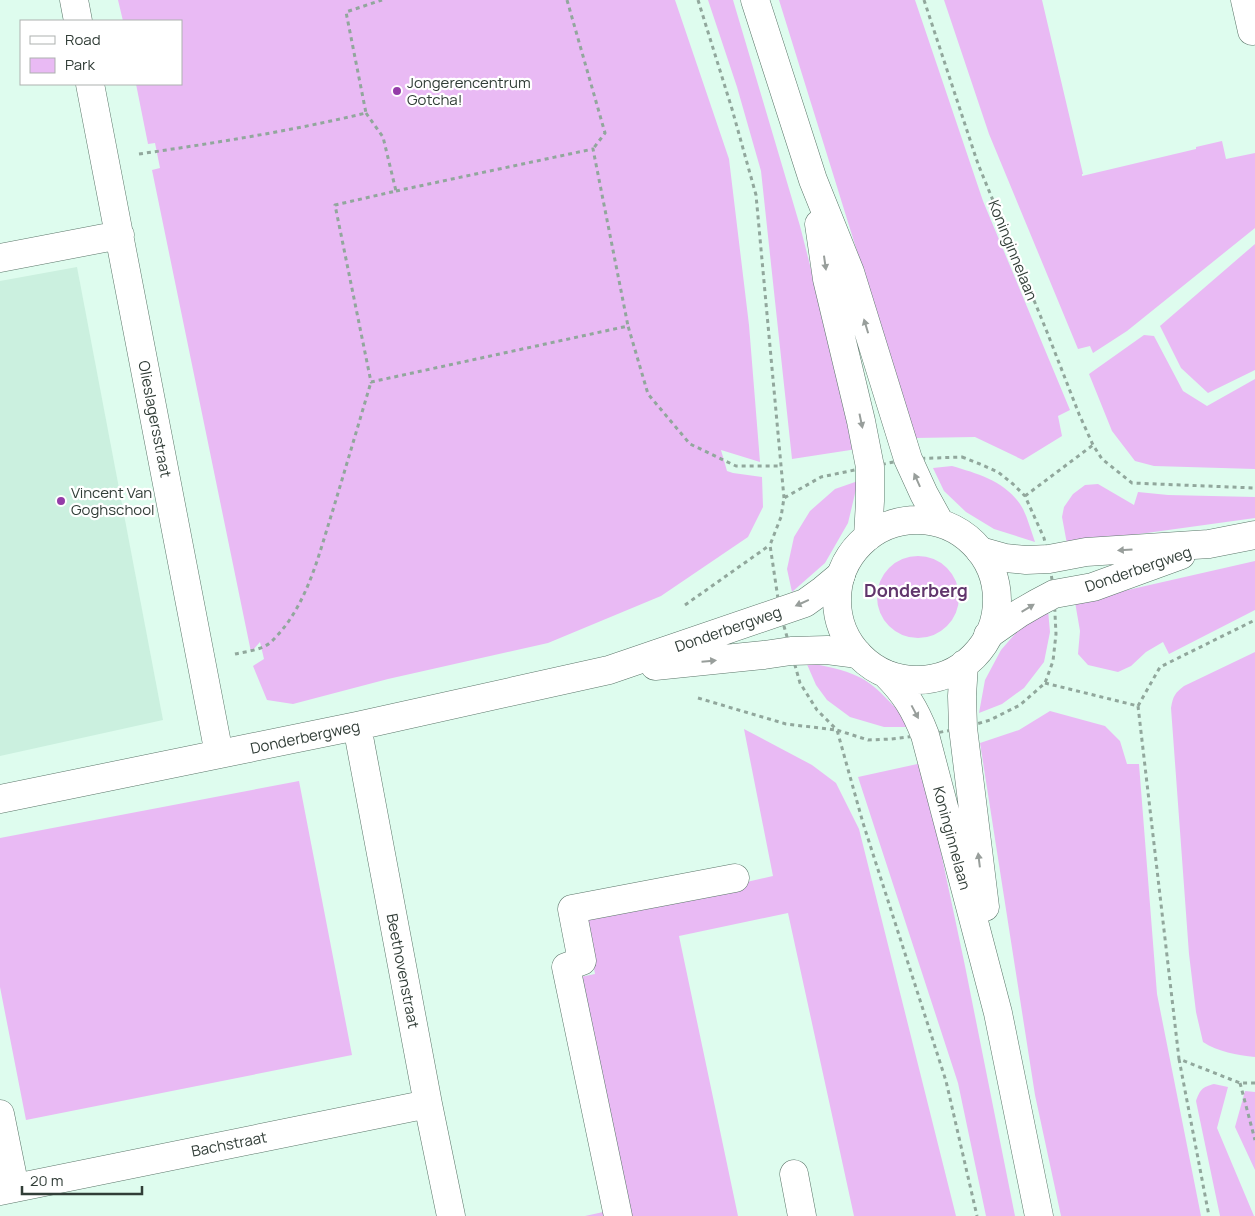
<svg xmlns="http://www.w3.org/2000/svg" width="1255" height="1216" font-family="Manrope,sans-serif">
	<rect width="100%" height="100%" fill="#defcee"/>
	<path fill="#cbf0df" d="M 77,267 L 163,720 L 0,756 L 0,281 Z"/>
	<path fill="#e9baf4" d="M 118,0 L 675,0 L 729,159 L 749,325 L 760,462 L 721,450 L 727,471 L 733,473 L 762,477 L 763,507 L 748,537 L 661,596 L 548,643 L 388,679 L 293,704 L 267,700 L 253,666 L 264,659 L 260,642 L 251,652 L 152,170 L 160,168 L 155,143 L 148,144 L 136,84 L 181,84 L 181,21 L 123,21 Z
		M 708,0 L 733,0 L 800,226 L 857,449 L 792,459 L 761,171 L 737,87 Z
		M 779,0 L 915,0 L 983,201 L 1070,410 L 1058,416 L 1062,436 L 1023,460 L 975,437 L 915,438 Z
		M 944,0 L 1042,0 L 1083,174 L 1082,174 L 1082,176 L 1196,149 L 1196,147 L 1222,141 L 1226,159 L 1255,153 L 1255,228 L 1127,331 L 1093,353 L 1090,346 L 1078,349 L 989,134 Z
		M 1255,244 L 1255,370 L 1208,393 L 1181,368 L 1160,326 Z
		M 1144,335 L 1154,336 L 1183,391 L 1207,406 L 1255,379 L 1255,469 L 1154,466 L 1135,461 L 1112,431 L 1089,374 Z
		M 952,466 C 979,474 1008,482 1023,509 C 1028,519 1031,531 1035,542 L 994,529 L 966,512 L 944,491 L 933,468 Z
		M 858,481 L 848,523 L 825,563 L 792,592 L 787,569 L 794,537 L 810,511 L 835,489 Z
		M 1098,484 L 1134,505 L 1138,492 L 1168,495 L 1255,497 L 1255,518 L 1067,544 L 1062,517 L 1064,507 L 1073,494 L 1085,485 Z
		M877 597a41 41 0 1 1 82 0a41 41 0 1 1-82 0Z
		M 1255,561 L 1255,610 L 1169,654 L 1163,642 L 1146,652 L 1131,666 L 1118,672 L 1088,665 L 1078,654 L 1080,631 L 1075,602 Z
		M 1048,610 L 1050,632 L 1044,662 L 1024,688 L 1002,704 L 979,713 L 985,680 L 1001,650 L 1021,627 Z
		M 1255,652 L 1255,1057 C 1237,1055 1218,1052 1203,1042 L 1196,1012 L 1189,954 L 1171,708 C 1173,696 1175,693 1184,686 Z
		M 806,662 C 824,666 843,669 859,677 C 878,686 898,711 913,727 L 884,727 L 850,717 L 827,700 L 816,685 Z
		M 1050,711 L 1105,726 L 1120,741 L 1127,764 L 1139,764 L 1157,994 L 1201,1216 L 1061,1216 L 1035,1095 L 980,743 L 1019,730 Z
		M 744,729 L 812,765 L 836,783 L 859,829 L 956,1216 L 854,1216 L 788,913 L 679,936 L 738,1216 L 585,1216 L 626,1207 L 580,977 L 595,974 L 585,919 L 773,876 Z
		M 922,763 L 965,966 L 1015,1216 L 986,1216 L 958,1083 L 858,777 Z
		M 299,781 L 352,1055 L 26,1120 L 0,987 L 0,838 Z
		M 1214,1084 L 1228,1087 L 1217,1128 L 1254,1216 L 1220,1216 L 1196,1101 C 1200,1090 1202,1087 1214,1084 Z
		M 1245,1091 L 1255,1092 L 1255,1170 L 1235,1127 Z"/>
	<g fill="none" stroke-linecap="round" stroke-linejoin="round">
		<defs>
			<path id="minor" d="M 74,0 L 78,21
				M 1245,0 L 1252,31
				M 90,84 L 219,754
				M 0,258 L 120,235
				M 980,551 L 1005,558 L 1026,560 L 1049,559 L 1086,552 L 1209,544 L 1255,535
				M 988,635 L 1018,614 L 1037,603 L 1054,594 L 1093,587 L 1181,555
				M 655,666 L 764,655 L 791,651 L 827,650 L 858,654
				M 357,726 L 428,1104 L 451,1216
				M 0,799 L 357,726 L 609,670 L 805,603 L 823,590 L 841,575
				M 0,1114 L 15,1188
				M 794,1174 L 802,1216
				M 0,1191 L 428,1104
				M 618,1216 L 566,967 L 582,961 L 572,909 L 735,878"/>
			<path id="major" d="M 755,0 L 813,180 L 850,272 L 908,459 L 924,494 L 940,523
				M 819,224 L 827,279 L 861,421 L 870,467 L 870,501 L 868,537
				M837 600a80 80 0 1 1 160 0a80 80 0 1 1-160 0Z
				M 964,664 L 962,696 L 963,728 L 985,907
				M 886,674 C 905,693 915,709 925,735 L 998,1013 L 1039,1216"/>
		</defs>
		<use href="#minor" stroke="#5c766a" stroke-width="29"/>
		<use href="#major" stroke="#5c766a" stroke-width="29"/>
		<path stroke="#91a79c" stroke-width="3" stroke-dasharray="4 4" stroke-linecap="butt" d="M 567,0 L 605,133 L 593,149
			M 698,0 L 732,109 L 756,195 L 784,498
			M 924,0 L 978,164 L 1047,332 L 1079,414 L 1093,445 L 1102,459 L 1132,483 L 1255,488
			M 366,113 L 383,137 L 396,191 L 335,205 L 371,382 L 628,326 L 648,394 L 690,444 L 736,466 L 781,466
			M 139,154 C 215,143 291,131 366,113 L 346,12 L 382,0
			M 396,191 L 593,149 L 628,326
			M 962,457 L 980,464 L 998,472 L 1013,484 L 1025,496 L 1044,538 L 1049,559 L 1054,594 L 1056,634 L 1053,661 L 1045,683 L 1020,705 L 990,720 L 963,728 L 925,735 L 891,739 L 868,740 L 837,730 L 817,710 L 800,683 L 780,612 L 770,545 L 781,517 L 784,498 L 821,477 L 908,459 Z
			M 1025,496 L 1093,445
			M 685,605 L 770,545
			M 235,654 C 248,651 264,650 273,640 C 307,606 318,557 332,513 C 345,470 358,426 371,382
			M 1045,683 L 1138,706
			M 698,698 L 786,724 L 837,730 L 863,823 L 946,1081 L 977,1216
			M 1138,706 L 1179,1059 L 1240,1083 L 1255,1083
			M 1138,706 L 1160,667 L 1255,620
			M 1179,1059 L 1209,1216
			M 1240,1083 L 1255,1140"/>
		<use href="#minor" stroke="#fff" stroke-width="28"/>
		<use href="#major" stroke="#fff" stroke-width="28"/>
	</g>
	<defs><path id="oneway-solid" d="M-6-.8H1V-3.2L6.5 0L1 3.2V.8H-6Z" transform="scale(1.25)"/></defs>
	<g fill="#989e9b">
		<use href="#oneway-solid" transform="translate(825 263) rotate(82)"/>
		<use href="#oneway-solid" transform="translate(866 326) rotate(-107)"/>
		<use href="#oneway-solid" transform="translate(861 421) rotate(78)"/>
		<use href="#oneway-solid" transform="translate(917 480) rotate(-114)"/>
		<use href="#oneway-solid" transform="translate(1125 550) rotate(176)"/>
		<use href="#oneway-solid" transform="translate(802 603) rotate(156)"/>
		<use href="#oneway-solid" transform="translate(1028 608) rotate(-31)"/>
		<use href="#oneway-solid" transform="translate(709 661) rotate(-5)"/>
		<use href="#oneway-solid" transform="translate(915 712) rotate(62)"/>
		<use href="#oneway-solid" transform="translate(979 860) rotate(-97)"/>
	</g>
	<g fill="#943ca8" stroke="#fff" stroke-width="2">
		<circle cx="397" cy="91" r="5"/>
		<circle cx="61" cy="501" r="5"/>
	</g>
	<g text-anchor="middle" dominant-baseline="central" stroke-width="4.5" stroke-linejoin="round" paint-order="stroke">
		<g font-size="15" fill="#313d37" stroke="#fff" text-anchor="start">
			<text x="407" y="82">Jongerencentrum<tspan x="407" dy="17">Gotcha!</tspan></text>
			<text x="71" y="492">Vincent Van<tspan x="71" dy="17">Goghschool</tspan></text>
		</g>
		<g font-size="15" fill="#313d37" stroke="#fff">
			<text transform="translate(1013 250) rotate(68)">Koninginnelaan</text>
			<text transform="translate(155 419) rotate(79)">Olieslagersstraat</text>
			<text transform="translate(1138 569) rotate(-19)">Donderbergweg</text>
			<text transform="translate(728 629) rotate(-19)">Donderbergweg</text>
			<text transform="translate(305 737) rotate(-12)">Donderbergweg</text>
			<text transform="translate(952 838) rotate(75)">Koninginnelaan</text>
			<text transform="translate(403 971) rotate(79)">Beethovenstraat</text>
			<text transform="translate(229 1144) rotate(-11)">Bachstraat</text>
		</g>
		<g font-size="18" font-weight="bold" fill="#61366c" stroke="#fff">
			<text x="916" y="590">Donderberg</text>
		</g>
	</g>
	<rect x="20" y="20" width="162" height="65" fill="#ffffff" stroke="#adb1af"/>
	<rect x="30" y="36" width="25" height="8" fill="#ffffff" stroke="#adb1af"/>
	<text x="65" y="45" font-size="15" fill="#313d37">Road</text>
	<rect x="30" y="58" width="25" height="15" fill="#e9baf4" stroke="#adb1af"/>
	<text x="65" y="70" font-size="15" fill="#313d37">Park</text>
	<path d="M22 1186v8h120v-8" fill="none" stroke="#313d37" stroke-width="2.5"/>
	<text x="30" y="1186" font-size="15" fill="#313d37" stroke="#ffffff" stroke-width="4" paint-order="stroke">20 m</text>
</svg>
